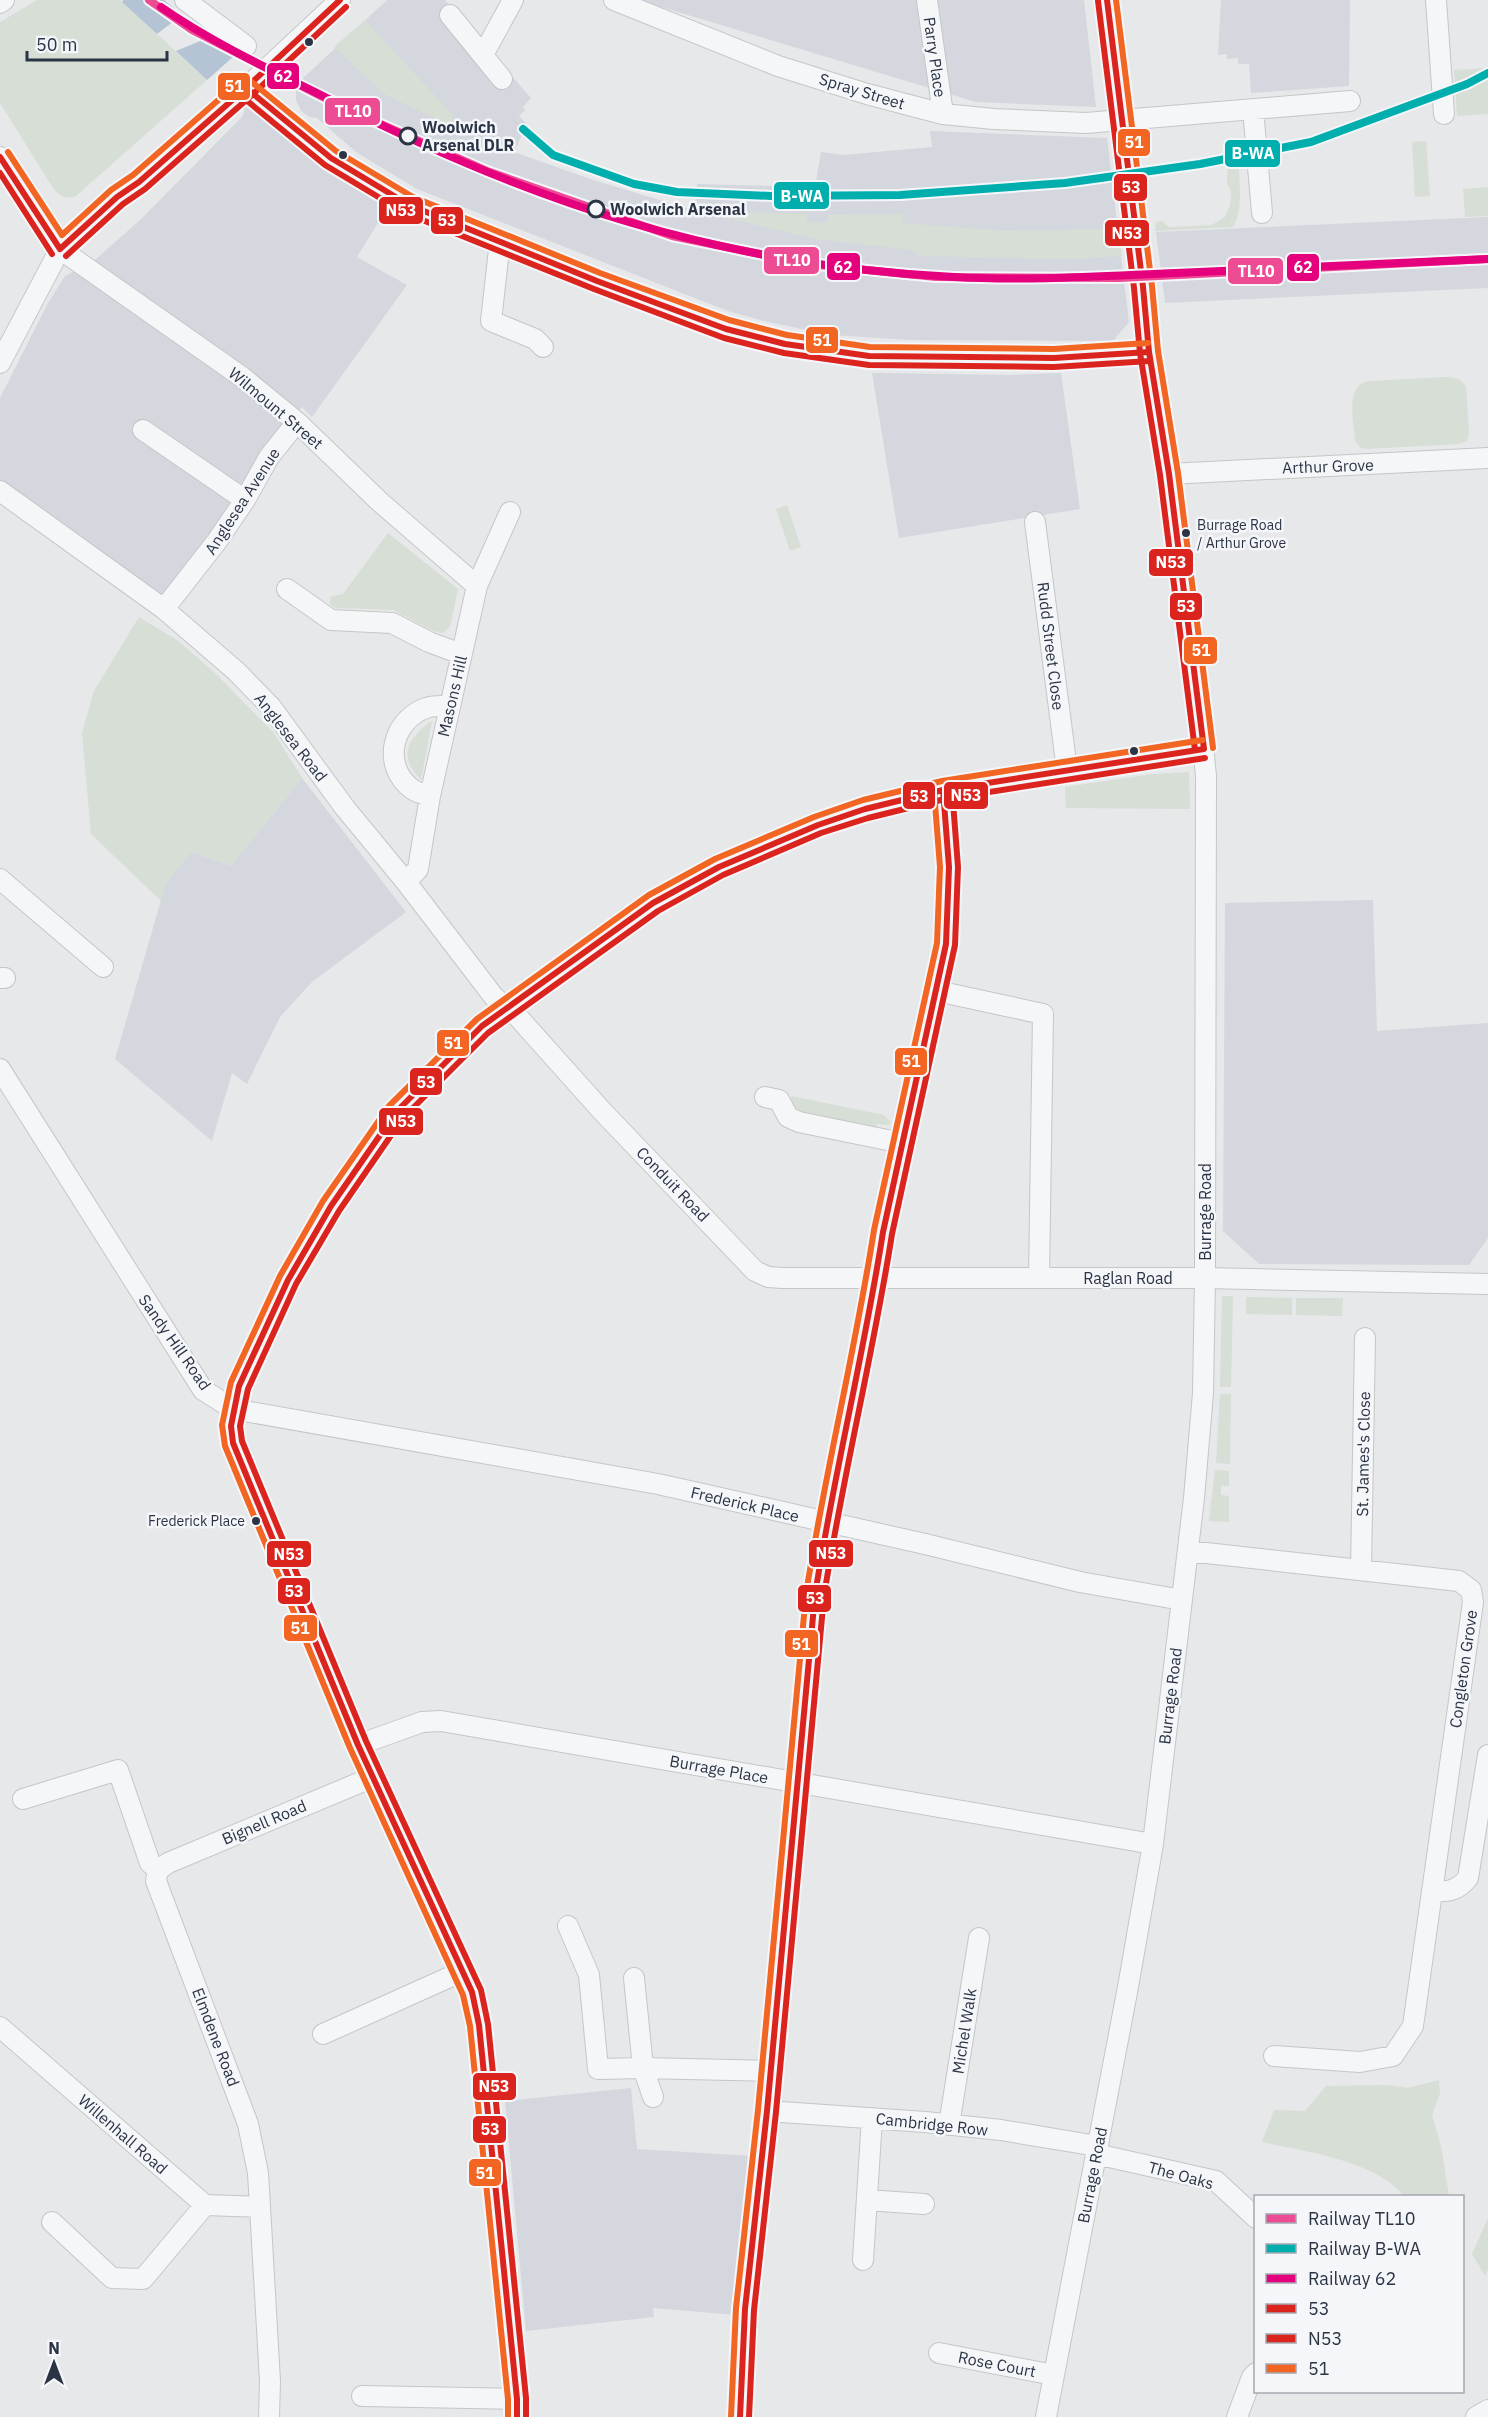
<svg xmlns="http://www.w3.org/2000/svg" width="1488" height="2417" font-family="'IBM Plex Sans',sans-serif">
	<rect width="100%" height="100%" fill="#e6e8ea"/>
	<path fill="#d4d7dd" d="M 387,0 L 445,0 L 531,98 L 523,107 L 525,110 L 519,116 L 527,124 L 514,152 L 590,179 L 696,211 L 697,184 L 815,187 L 821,152 L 843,155 L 932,147 L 930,131 L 1107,138 L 1129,322 L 1113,341 L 909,340 L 832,335 L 768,322 L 728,311 L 417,189 L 356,152 L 317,118 L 309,117 L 301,111 L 296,100 L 296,90 L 301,80 Z
		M 638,0 L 1084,0 L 1096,107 L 976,102 Z
		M 1221,0 L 1350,0 L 1349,86 L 1251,93 L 1249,64 L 1238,64 L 1238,58 L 1227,59 L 1227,54 L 1218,55 Z
		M 246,104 L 250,104 L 333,175 L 391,202 L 357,257 L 407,285 L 312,417 L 302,407 L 261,459 L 236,501 L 165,599 L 0,482 L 0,398 L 48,303 L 65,276 L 96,259 L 140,220 L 242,117 Z
		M 1488,217 L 1488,288 L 1165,303 L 1156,232 Z
		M 872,373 L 1009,375 L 1061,373 L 1080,509 L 899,538 Z
		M 302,778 L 406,912 L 312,982 L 280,1017 L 247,1084 L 232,1073 L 212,1141 L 115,1059 L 166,883 L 191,852 L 231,866 Z
		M 1373,900 L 1377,1031 L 1488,1023 L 1488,1238 L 1469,1265 L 1259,1264 L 1223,1231 L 1225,903 Z
		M 631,2088 L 637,2149 L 752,2156 L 736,2315 L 653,2308 L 654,2317 L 526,2331 L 505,2101 Z"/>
	<path fill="#d6ded6" d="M 37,0 L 120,0 L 207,80 L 76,196 C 65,200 59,196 53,188 L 0,103 L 0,22 Z
		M 365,20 L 454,116 L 451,126 L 384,94 L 334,47 Z
		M 1488,68 L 1488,114 L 1457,116 L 1454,70 Z
		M 1426,141 L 1430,196 L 1415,197 L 1412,142 Z
		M 1234,155 L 1238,159 C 1239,175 1244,216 1232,227 L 1155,231 L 1156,222 L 1162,221 L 1169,227 L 1212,225 L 1225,217 L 1230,206 L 1231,191 L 1227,184 L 1228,156 Z
		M 1488,187 L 1488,216 L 1465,217 L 1463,189 Z
		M 697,211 L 807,214 L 807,222 L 828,222 L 829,215 L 902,214 L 903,223 L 1005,231 L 1118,229 L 1122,256 L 1070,259 L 919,256 L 912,250 L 815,239 Z
		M 1447,377 L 1459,379 L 1466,386 L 1469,433 L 1467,441 L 1459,444 L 1366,449 L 1361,448 L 1355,441 C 1354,423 1344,383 1370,381 Z
		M 787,505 L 801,547 L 790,551 L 776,509 Z
		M 388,533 L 458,589 L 450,627 L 442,633 L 431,630 L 393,610 L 335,608 L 330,604 L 330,597 L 343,594 Z
		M 139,617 L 178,641 L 214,672 L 274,733 L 302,778 L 231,866 L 191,852 L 166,883 L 161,901 L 91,834 L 82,733 L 94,691 Z
		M 432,721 L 421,780 C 397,757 408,737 432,721 Z
		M 1189,772 L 1190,809 L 1066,808 L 1065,787 L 1153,774 Z
		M 791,1096 L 884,1115 L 891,1123 L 887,1125 L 877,1124 L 876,1129 L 796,1112 L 792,1106 Z
		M 1222,1296 L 1233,1296 L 1231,1387 L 1220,1387 Z
		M 1246,1297 L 1292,1298 L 1292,1315 L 1246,1314 Z
		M 1296,1298 L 1343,1298 L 1342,1316 L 1296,1315 Z
		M 1220,1394 L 1231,1394 L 1230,1464 L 1216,1463 Z
		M 1215,1470 L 1229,1471 L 1229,1486 L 1221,1486 L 1221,1495 L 1229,1496 L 1229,1522 L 1209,1521 Z
		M 1439,2080 L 1440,2093 L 1432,2115 L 1441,2146 L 1449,2196 L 1404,2196 C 1377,2161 1304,2151 1262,2142 L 1274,2110 L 1305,2111 L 1326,2086 L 1388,2085 L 1408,2088 Z
		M 1488,2218 L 1488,2270 L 1485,2276 L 1472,2254 Z"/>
	<path fill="#b4c4d5" d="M 123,0 L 164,0 L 182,15 L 157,34 L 122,2 Z
		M 210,37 L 234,56 L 207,80 L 176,51 Z"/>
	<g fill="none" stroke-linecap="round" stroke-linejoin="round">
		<defs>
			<path id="minor" d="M 185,0 L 246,46
				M 614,0 L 778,66 L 867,94 L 943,114 L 994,119 L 1086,123 L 1350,101
				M 927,0 L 943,114
				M 1436,0 L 1444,114
				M 0,3 L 4,0
				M 450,15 L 502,79
				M 483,55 L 513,0
				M 246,88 L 331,158 L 409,205 L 597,281 L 726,329 L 785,344 L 869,356 L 1054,358 L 1149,352
				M 1253,109 L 1262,213
				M 0,157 L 60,249 L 242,377 L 297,422 L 380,502 L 477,586
				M 500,241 L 491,321 L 535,339 L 543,347
				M 0,363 L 60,249 L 117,197 L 139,182 L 246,88 L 340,0
				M 143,430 L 245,500
				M 1169,474 L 1488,458
				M 0,491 L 164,609 L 236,671 L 271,707 L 345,808 L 406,882 L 494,997 L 518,1017 L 602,1111 L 755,1271 L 768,1277 L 783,1278 L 1205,1278 L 1488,1284
				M 1035,522 L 1067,770
				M 287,589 L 331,620 L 392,623 L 429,642 L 461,654
				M 164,609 L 217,541 L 245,500 L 269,457 L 297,422
				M 430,796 C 424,794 417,793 412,789 C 381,766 392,720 426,708 C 433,705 442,706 449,706
				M 0,879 L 103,967
				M 406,882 L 418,869 L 430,796 L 477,586 L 510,512
				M 0,978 L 5,978
				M 937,991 L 1043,1014 L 1039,1278
				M 0,1069 L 203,1390 L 233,1409 L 658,1484 L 925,1544 L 1080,1582 L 1182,1600
				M 765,1097 L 779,1100 L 788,1117 L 799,1122 L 902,1143
				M 1188,1551 L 1459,1581 L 1471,1590 L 1473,1602 L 1413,2026 L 1393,2056 L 1360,2062 L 1274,2056
				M 1361,1570 L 1365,1338
				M 358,1745 L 422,1722 L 441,1721 L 1153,1844
				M 23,1799 L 118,1770 L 150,1863 L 158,1870
				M 158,1870 L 156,1881 L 248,2124 L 258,2173 L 260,2207 L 270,2381 L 269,2417
				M 158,1870 L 168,1863 L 373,1777
				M 1432,1891 C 1449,1892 1457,1891 1468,1878 L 1488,1755
				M 568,1926 L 589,1975 L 598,2069 L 643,2068 L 634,1978
				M 0,2027 L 205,2205 L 260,2207
				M 323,2034 L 463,1971
				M 653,2097 L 643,2068 L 770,2071
				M 767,2111 L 925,2122 L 1001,2130 L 1097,2146
				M 949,2125 L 979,1938
				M 1096,2154 L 1216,2181 L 1256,2218
				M 867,2200 L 924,2204
				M 52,2222 L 112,2278 L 143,2279 L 205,2205
				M 863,2260 L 872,2118
				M 939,2353 L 1054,2375
				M 362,2396 L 517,2399
				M 517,2417 L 517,2399 L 479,2025 L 472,1992 L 358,1745 L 233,1443 L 231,1426 L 239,1386 L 288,1280 L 331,1206 L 396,1112 L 482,1026 L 653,903 L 719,867 L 818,825 L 865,809 L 943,790 L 1204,749
				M 740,2417 L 745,2309 L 767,2111 L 815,1595 L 826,1523 L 876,1278 L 883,1232 L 946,944 C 953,892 949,842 943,790
				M 1046,2417 L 1128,1987 L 1153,1844 L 1194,1498 L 1203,1393 L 1205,1278 L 1206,776 L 1197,686 L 1169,474 L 1149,352 L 1143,287 L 1107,0
				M 1237,2417 L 1252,2377 L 1256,2373
				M 1476,2417 L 1488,2410"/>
		</defs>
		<use href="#minor" stroke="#c4c6c8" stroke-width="22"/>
		<use href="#minor" stroke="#f5f6f7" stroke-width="20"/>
		<path stroke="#cecfd2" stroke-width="1.5" d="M 513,120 L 523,129
			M 510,139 L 517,144"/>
		<defs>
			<path id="bus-1" d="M 1107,0 L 1143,287 L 1149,352 L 1169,474 L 1204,749
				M 246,88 L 331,158 L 409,205 L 597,281 L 726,329 L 785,344 L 869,356 L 1054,358 L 1149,352
				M 0,157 L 60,249
				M 60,249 L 117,197 L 139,182 L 246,88 L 340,0
				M 517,2417 L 517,2399 L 479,2025 L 472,1992 L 358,1745 L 233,1443 L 231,1426 L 239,1386 L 288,1280 L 331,1206 L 396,1112 L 482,1026 L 653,903 L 719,867 L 818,825 L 865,809 L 943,790 L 1204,749
				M 740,2417 L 745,2309 L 767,2111 L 815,1595 C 834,1473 864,1354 883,1232 L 946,944 L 949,867 L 943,790"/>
			<path id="bus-2" d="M 1098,1 L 1134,288 L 1140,353 L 1160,475 L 1195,750
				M 240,95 L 325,165 L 405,213 L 594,289 L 724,338 L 784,353 L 869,365 L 1054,367 L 1150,361
				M 0,173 L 52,254
				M 66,256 L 123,204 L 145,189 L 252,95 L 346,7
				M 526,2417 L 526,2398 L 488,2024 L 481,1990 L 366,1741 L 242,1441 L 240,1426 L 248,1389 L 296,1284 L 339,1211 L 403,1118 L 488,1033 L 658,911 L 723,875 L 821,833 L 868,818 L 945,799 L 1205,758
				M 749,2417 L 754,2310 L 776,2112 L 824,1596 C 843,1475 873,1355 892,1234 L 955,945 L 958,867 L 952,789"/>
			<path id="bus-3" d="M 1116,0 L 1152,286 L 1158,351 L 1178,473 L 1213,748
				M 8,152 L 62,235 L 111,190 L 133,175 L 240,81 L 248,79 L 336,151 L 413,197 L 600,273 L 729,320 L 787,335 L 870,347 L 1054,349 L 1148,343
				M 508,2417 L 508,2399 L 470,2026 L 463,1995 L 350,1748 L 225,1446 L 222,1425 L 231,1382 L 280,1276 L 323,1201 L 389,1106 L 477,1019 L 649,895 L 715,859 L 814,817 L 863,800 L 942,781 L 1203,740
				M 731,2417 L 736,2308 L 758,2110 L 806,1594 C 825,1472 855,1352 874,1230 L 937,943 L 940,867 L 934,791"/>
		</defs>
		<use href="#bus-1" stroke="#f4f6f9" stroke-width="10"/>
		<use href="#bus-2" stroke="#f4f6f9" stroke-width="10"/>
		<use href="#bus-3" stroke="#f4f6f9" stroke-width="10"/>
		<use href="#bus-1" stroke="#dc241f" stroke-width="6"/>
		<use href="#bus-2" stroke="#dc241f" stroke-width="6"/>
		<use href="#bus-3" stroke="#f26522" stroke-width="6"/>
		<defs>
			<path id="rail-1" d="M 149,0 L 192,30 L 342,107 L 487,171 L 672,236 L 808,264 L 936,277 L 1119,278 L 1488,259"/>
			<path id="rail-2" d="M 523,129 L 553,155 L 634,184 L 677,192 L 771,196 L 900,195 L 1065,183 L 1200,164 L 1311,142 L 1467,84 L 1488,73"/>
			<path id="rail-3" d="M 161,7 C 213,43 269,69 325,97 C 530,202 722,266 954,277 C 1028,281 1102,276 1176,273 C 1280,268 1384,264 1488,259"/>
		</defs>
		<use href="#rail-1" stroke="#f4f6f9" stroke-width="12"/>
		<use href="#rail-2" stroke="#f4f6f9" stroke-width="12"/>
		<use href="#rail-3" stroke="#f4f6f9" stroke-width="12"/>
		<use href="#rail-1" stroke="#ee4b95" stroke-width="8"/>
		<use href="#rail-2" stroke="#00afad" stroke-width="8"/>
		<use href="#rail-3" stroke="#e5007d" stroke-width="8"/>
	</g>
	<g fill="#2b3445" stroke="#f4f6f9" stroke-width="2">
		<circle cx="309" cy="42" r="5"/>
		<circle cx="343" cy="155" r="5"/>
		<circle cx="1186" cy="533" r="5"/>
		<circle cx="1134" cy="751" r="5"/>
		<circle cx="256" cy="1521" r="5"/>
	</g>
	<g fill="#f4f6f9" stroke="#2b3445" stroke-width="3">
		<circle cx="408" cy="136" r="8"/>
		<circle cx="596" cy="209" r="8"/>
	</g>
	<g text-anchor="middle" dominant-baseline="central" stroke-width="5" stroke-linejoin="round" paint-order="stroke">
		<g font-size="14" fill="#2b3445" stroke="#f4f6f9" text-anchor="start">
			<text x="1197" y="525">Burrage Road<tspan x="1197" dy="18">/ Arthur Grove</tspan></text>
			<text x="245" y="1521" text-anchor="end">Frederick Place</text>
		</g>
		<g font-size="16" fill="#2b3445" stroke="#f4f6f9">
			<text transform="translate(935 57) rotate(82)">Parry Place</text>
			<text transform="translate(862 91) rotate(17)">Spray Street</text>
			<text transform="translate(276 408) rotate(40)">Wilmount Street</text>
			<text transform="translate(1328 466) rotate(-2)">Arthur Grove</text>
			<text transform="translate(242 501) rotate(-57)">Anglesea Avenue</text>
			<text transform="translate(1051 646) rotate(83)">Rudd Street Close</text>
			<text transform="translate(452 696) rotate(-77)">Masons Hill</text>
			<text transform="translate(291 737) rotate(52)">Anglesea Road</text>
			<text transform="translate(673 1184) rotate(46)">Conduit Road</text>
			<text transform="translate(1205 1212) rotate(-90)">Burrage Road</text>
			<text x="1128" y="1278">Raglan Road</text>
			<text transform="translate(175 1342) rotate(55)">Sandy Hill Road</text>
			<text transform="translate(1363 1454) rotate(-89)">St. James's Close</text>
			<text transform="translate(745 1504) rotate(13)">Frederick Place</text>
			<text transform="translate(1463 1669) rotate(-82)">Congleton Grove</text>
			<text transform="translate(1170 1696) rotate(-83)">Burrage Road</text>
			<text transform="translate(719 1769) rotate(10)">Burrage Place</text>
			<text transform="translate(264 1822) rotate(-23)">Bignell Road</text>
			<text transform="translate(964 2031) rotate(-81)">Michel Walk</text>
			<text transform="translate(216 2037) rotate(69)">Elmdene Road</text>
			<text transform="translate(932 2124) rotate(6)">Cambridge Row</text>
			<text transform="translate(123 2134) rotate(41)">Willenhall Road</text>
			<text transform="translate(1092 2175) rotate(-79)">Burrage Road</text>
			<text transform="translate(1181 2175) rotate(15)">The Oaks</text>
			<text transform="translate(997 2364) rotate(11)">Rose Court</text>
		</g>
		<g font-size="16" font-weight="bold" fill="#2b3445" stroke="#f4f6f9" text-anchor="start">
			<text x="422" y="127">Woolwich<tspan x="422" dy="18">Arsenal DLR</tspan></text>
			<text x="610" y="209">Woolwich Arsenal</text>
		</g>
	</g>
	<g stroke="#f4f6f9" stroke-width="2">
		<rect x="266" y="62" width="34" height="28" rx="6" fill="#e5007d"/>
		<rect x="217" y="72" width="34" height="29" rx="6" fill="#f26522"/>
		<rect x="324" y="97" width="57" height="29" rx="6" fill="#ee4b95"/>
		<rect x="1117" y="128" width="34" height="29" rx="6" fill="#f26522"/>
		<rect x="1224" y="139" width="57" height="29" rx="6" fill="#00afad"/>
		<rect x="1113" y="173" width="35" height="29" rx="6" fill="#dc241f"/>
		<rect x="773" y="181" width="57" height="29" rx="6" fill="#00afad"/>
		<rect x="378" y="196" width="46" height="29" rx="6" fill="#dc241f"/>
		<rect x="430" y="206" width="34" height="29" rx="6" fill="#dc241f"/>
		<rect x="1104" y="219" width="46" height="28" rx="6" fill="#dc241f"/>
		<rect x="763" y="246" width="57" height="29" rx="6" fill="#ee4b95"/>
		<rect x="826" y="252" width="35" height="29" rx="6" fill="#e5007d"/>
		<rect x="1286" y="253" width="34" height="29" rx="6" fill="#e5007d"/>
		<rect x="1227" y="257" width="57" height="28" rx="6" fill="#ee4b95"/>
		<rect x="805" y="326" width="34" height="28" rx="6" fill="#f26522"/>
		<rect x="1148" y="548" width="46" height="29" rx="6" fill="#dc241f"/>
		<rect x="1169" y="592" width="34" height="29" rx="6" fill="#dc241f"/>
		<rect x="1183" y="636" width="35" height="29" rx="6" fill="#f26522"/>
		<rect x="943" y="781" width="46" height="29" rx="6" fill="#dc241f"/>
		<rect x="902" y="781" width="34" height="29" rx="6" fill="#dc241f"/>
		<rect x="436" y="1029" width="34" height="28" rx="6" fill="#f26522"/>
		<rect x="894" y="1047" width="34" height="29" rx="6" fill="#f26522"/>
		<rect x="409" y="1067" width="34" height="29" rx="6" fill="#dc241f"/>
		<rect x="378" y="1107" width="46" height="29" rx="6" fill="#dc241f"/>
		<rect x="808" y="1539" width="46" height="29" rx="6" fill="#dc241f"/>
		<rect x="266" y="1540" width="46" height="28" rx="6" fill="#dc241f"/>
		<rect x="277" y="1577" width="34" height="28" rx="6" fill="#dc241f"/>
		<rect x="797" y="1584" width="35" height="29" rx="6" fill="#dc241f"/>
		<rect x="283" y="1614" width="35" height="28" rx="6" fill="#f26522"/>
		<rect x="784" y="1629" width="35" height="29" rx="6" fill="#f26522"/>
		<rect x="472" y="2072" width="45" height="29" rx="6" fill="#dc241f"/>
		<rect x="472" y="2115" width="35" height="29" rx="6" fill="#dc241f"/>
		<rect x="468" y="2158" width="34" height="29" rx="6" fill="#f26522"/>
	</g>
	<g font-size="16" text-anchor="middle" font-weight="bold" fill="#fff">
		<text x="283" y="82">62</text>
		<text x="234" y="92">51</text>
		<text x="353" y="117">TL10</text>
		<text x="1134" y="148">51</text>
		<text x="1253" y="159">B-WA</text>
		<text x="1131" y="193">53</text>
		<text x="802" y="202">B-WA</text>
		<text x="401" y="216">N53</text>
		<text x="447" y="226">53</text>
		<text x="1127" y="239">N53</text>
		<text x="792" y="266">TL10</text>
		<text x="843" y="273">62</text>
		<text x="1303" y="273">62</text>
		<text x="1256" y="277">TL10</text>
		<text x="822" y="346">51</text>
		<text x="1171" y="568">N53</text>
		<text x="1186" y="612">53</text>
		<text x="1201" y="656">51</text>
		<text x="966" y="801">N53</text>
		<text x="919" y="802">53</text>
		<text x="453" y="1049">51</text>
		<text x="911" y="1067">51</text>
		<text x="426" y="1088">53</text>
		<text x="401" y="1127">N53</text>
		<text x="831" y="1559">N53</text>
		<text x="289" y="1560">N53</text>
		<text x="294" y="1597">53</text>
		<text x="815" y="1604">53</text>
		<text x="300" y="1634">51</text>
		<text x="801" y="1650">51</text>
		<text x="494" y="2092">N53</text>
		<text x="490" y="2135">53</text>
		<text x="485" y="2179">51</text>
	</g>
	<rect x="1254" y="2195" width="210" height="198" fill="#f4f6f9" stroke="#a4a8b1" stroke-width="1.5"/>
	<rect x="1266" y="2214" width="30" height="9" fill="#ee4b95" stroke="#a4a8b1" stroke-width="1.5"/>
	<text x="1308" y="2225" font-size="18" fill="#2b3445">Railway TL10</text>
	<rect x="1266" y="2244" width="30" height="9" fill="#00afad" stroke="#a4a8b1" stroke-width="1.5"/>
	<text x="1308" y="2255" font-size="18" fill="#2b3445">Railway B-WA</text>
	<rect x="1266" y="2274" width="30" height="9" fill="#e5007d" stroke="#a4a8b1" stroke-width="1.5"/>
	<text x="1308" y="2285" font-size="18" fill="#2b3445">Railway 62</text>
	<rect x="1266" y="2304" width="30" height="9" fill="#dc241f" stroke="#a4a8b1" stroke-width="1.5"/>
	<text x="1308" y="2315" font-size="18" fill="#2b3445">53</text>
	<rect x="1266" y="2334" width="30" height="9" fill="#dc241f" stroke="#a4a8b1" stroke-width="1.5"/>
	<text x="1308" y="2345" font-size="18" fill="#2b3445">N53</text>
	<rect x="1266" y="2364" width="30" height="9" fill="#f26522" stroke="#a4a8b1" stroke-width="1.5"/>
	<text x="1308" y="2375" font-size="18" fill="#2b3445">51</text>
	<g transform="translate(54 2363)" stroke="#f4f6f9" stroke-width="4.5" paint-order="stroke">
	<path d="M0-4.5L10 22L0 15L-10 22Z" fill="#2b3445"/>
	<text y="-9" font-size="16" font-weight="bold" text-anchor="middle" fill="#2b3445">N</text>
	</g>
	<path d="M27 51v9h140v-9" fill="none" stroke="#2b3445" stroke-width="3"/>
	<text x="36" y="51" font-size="18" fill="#2b3445" stroke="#f4f6f9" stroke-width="4.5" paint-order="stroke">50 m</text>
</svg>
